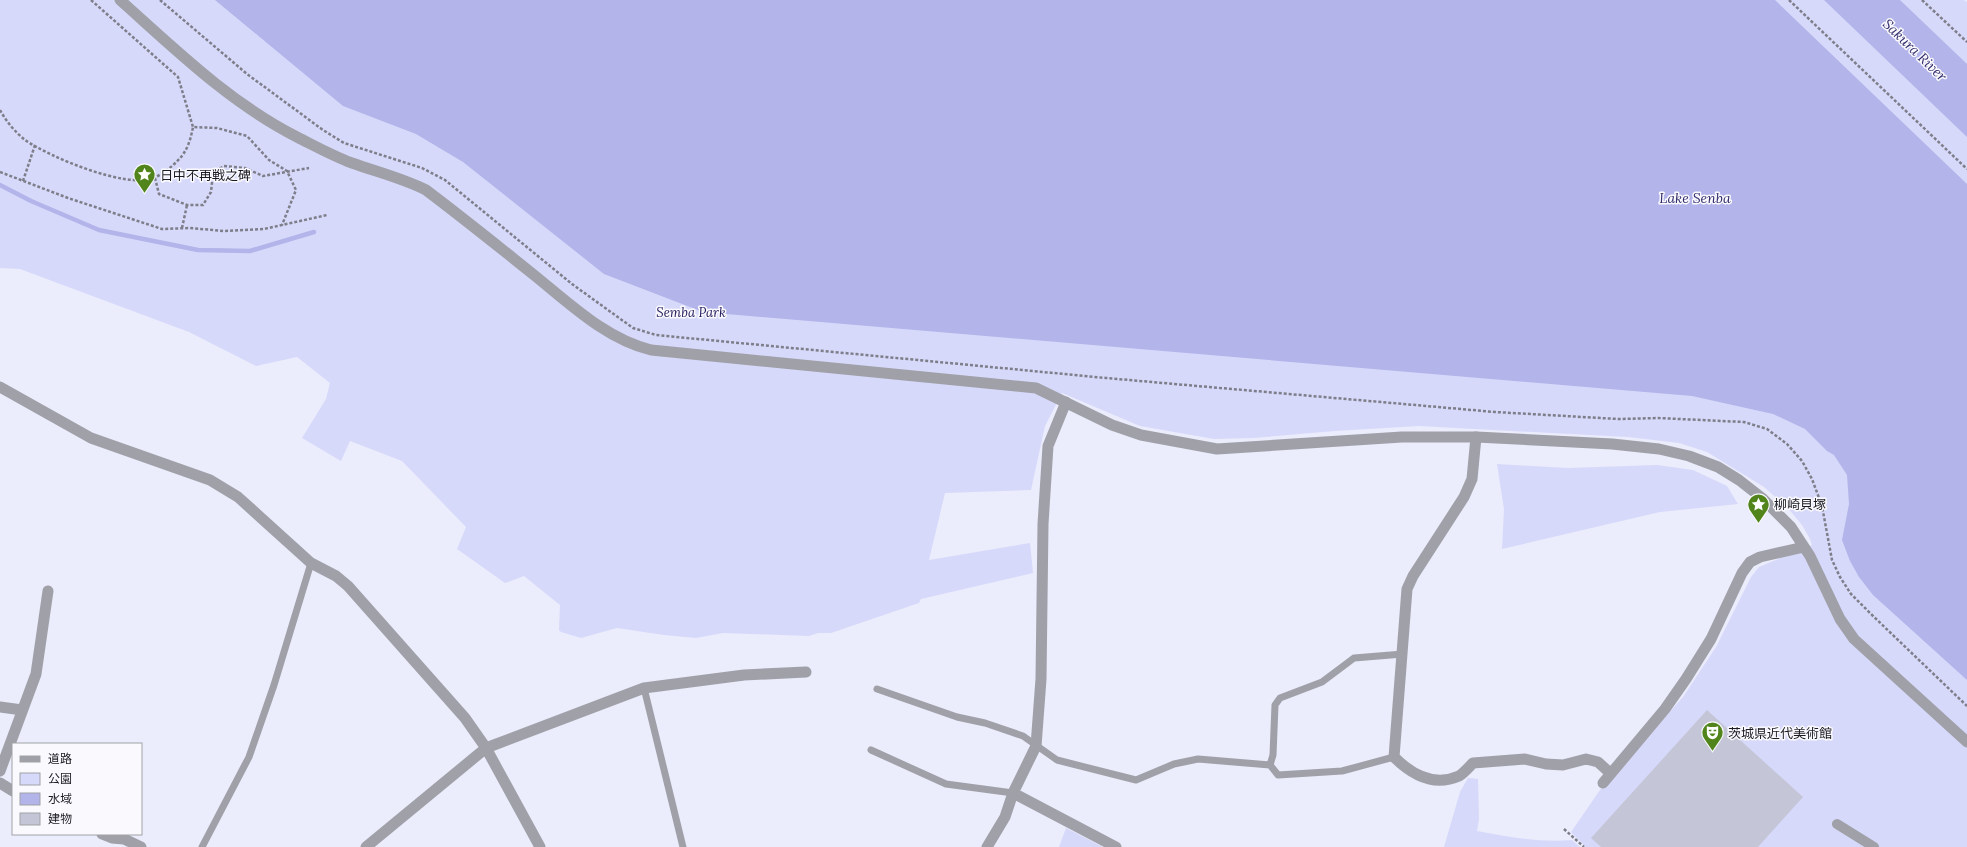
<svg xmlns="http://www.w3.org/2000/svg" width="1967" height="847" font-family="Lora,'Noto Sans JP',serif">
	<rect width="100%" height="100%" fill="#ebecfc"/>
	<path fill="#d7d9fa" d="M 0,0 L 1964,0 L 1967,2 L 1967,847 L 1586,847 L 1571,832 L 1600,790 L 1683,697 L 1716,647 L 1751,577 L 1759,567 L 1812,545 L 1810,539 L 1802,525 L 1787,507 L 1764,487 L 1707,452 L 1679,443 L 1628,437 L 1419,426 L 1335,431 L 1253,438 L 1214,439 L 1140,426 L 1062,393 L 1045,426 L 1031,490 L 945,493 L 929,560 L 1030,543 L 1033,573 L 921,599 L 919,603 L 831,633 L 818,633 L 809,636 L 723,633 L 696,638 L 664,635 L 617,628 L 581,638 L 561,632 L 559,630 L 560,605 L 524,576 L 505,583 L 457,549 L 466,527 L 402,461 L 350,441 L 341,461 L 302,438 L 326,399 L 330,383 L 297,357 L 256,366 L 189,332 L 20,269 L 0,268 Z
		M 1497,464 L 1568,468 L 1657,465 L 1693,470 L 1727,486 L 1738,504 L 1660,512 L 1502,549 L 1504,509 Z
		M 1468,778 L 1478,779 L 1479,819 L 1477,831 C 1509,837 1540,843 1572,840 L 1580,847 L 1444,847 L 1460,792 Z
		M 1066,828 L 1103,847 L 1059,847 Z"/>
	<path fill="#b2b4ea" d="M 215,0 L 1775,0 L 1967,184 L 1967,680 L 1873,595 L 1859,577 L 1850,561 L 1842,540 L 1849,504 L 1847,475 L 1834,455 L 1827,451 L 1805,429 L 1773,414 L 1692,396 L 703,312 L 604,274 L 463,162 L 416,134 L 343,106 Z
		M 1824,0 L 1900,0 L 1967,64 L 1967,137 Z"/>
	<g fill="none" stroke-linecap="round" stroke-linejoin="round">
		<path stroke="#b2b4ea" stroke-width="4.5" d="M 0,185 L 31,201 L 99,230 L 198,250 L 250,251 L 314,232"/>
	</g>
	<path fill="#c4c6d8" d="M 1707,710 L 1803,797 L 1758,847 L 1601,847 L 1591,838 Z"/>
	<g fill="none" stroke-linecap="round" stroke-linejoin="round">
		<path stroke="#7d7e89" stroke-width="2.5" stroke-dasharray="3 2" stroke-linecap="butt" d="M 91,0 L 178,77 L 193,127
			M 160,0 L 247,74 L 323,130 L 344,143 L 422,168 L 445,180 L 572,284 L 633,328 L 656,335 L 1106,378 L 1495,412 L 1618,419 L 1658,418 L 1744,422 L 1767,429 L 1787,444 L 1802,461 L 1812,479 L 1822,506 L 1832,560 L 1840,577 L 1851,594 L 1873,616 L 1967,706
			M 1789,0 L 1967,169
			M 1922,0 L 1967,42
			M 0,110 C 6,121 15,132 25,140 C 50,157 125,189 154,178 C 159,176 163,172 167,170 C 184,157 189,148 193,127 L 217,128 L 247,136 L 269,160 L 287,171 L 296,190 L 282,225
			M 0,172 L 68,198 L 162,229 L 190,228 L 224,231 L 264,229 L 327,215
			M 155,178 L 159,194 L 187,205 L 203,205 L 211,192 L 213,173 L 224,166 L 245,168 L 263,176 L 309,168
			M 23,181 L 35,145
			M 182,228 L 187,205
			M 1564,829 L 1584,847"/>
		<path stroke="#9fa0a8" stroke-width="7" d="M 644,688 L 683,847
			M 877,689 L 957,717 L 985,723 L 1023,736 L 1057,760 L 1136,780 L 1174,764 L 1198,759 L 1270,765 L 1278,775 L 1342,771 L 1394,757
			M 871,750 L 946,784 L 1013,793
			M 1270,765 L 1273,755 L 1275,705 L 1280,698 L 1322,682 L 1354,658 L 1403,654
			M 202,847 L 249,757 L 274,685 L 311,563"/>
		<path stroke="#9fa0a8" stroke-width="10" d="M 1837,824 L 1874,847"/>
		<path stroke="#9fa0a8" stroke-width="11" d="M 0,387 L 91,438 L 210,480 L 238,497 L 311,563 L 336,576 L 348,586 L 465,718 L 486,748 L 540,847
			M 1476,437 L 1472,479 L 1464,497 L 1413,576 L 1407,589 L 1394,757 C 1412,775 1434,787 1459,776 C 1464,773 1469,767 1473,763 L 1525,759 L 1546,764 L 1563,765 L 1586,759 L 1598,762 L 1610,773
			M 0,707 L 22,710
			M 0,771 L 36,674 L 48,591
			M 0,783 L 13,791
			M 1013,793 L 1116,847
			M 102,834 L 112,838 L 124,839 L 141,847
			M 366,847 L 486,748 L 644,688 L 744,675 L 806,672
			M 987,847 L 1005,817 L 1013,793 L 1036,746 L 1041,679 L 1043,524 L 1048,446 L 1066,402"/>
		<path stroke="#9fa0a8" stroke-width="11" d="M 120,0 C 176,50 230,103 297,137 C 315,146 333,156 352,163 C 377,172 402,178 426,190 C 463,218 498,246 534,275 C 570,304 606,339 651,350 L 1036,388 L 1112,425 L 1141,435 L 1217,449 L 1402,437 L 1476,437 L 1612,444 L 1659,449 L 1689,456 L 1718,467 L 1739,480 L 1762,498 L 1791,527 L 1810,556 L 1840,619 L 1854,639 L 1967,742
			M 1603,783 L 1665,709 L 1686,679 L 1711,639 L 1742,573 L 1750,562 L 1760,557 L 1804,547"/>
	</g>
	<defs>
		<symbol id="sight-pin" viewBox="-11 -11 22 30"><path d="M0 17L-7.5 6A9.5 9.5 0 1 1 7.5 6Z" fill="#51851c" stroke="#fafafe"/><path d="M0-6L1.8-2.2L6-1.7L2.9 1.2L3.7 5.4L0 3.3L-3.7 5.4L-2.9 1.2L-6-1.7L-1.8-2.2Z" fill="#fff"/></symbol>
		<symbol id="theatre-pin" viewBox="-11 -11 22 30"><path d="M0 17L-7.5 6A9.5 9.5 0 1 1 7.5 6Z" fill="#51851c" stroke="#fafafe"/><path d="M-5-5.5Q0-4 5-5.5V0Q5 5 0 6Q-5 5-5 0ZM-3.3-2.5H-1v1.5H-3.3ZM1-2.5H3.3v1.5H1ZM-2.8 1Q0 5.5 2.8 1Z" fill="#fff"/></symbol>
	</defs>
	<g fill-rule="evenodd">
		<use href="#sight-pin" x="132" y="162" width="25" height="34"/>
		<use href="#sight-pin" x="1746" y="492" width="25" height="34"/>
		<use href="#theatre-pin" x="1700" y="720" width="25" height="34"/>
	</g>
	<g text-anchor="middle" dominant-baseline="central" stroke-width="3" stroke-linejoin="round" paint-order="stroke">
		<g font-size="13" fill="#1a1b22" stroke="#fafafe" text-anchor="start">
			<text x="160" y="175">日中不再戦之碑</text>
			<text x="1774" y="504">柳崎貝塚</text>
			<text x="1728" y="733">茨城県近代美術館</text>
		</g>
		<g font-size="13" font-style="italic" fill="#27205e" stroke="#fafafe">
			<text x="691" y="312">Semba Park</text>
		</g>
		<g font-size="14" font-style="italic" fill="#322d6d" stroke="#fafafe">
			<text transform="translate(1915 50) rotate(44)">Sakura River</text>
			<text x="1695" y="198">Lake Senba</text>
		</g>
	</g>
	<rect x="12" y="743" width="130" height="92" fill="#fafafe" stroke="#a0a1a6"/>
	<rect x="20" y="756" width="20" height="6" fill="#9fa0a8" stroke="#a0a1a6"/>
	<text x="48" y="763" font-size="12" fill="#1a1b22">道路</text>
	<rect x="20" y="773" width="20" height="12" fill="#d7d9fa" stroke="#a0a1a6"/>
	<text x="48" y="783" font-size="12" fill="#1a1b22">公園</text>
	<rect x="20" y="793" width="20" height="12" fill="#b2b4ea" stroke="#a0a1a6"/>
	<text x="48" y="803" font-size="12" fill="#1a1b22">水域</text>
	<rect x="20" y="813" width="20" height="12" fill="#c4c6d8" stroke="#a0a1a6"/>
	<text x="48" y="823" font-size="12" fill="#1a1b22">建物</text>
</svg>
